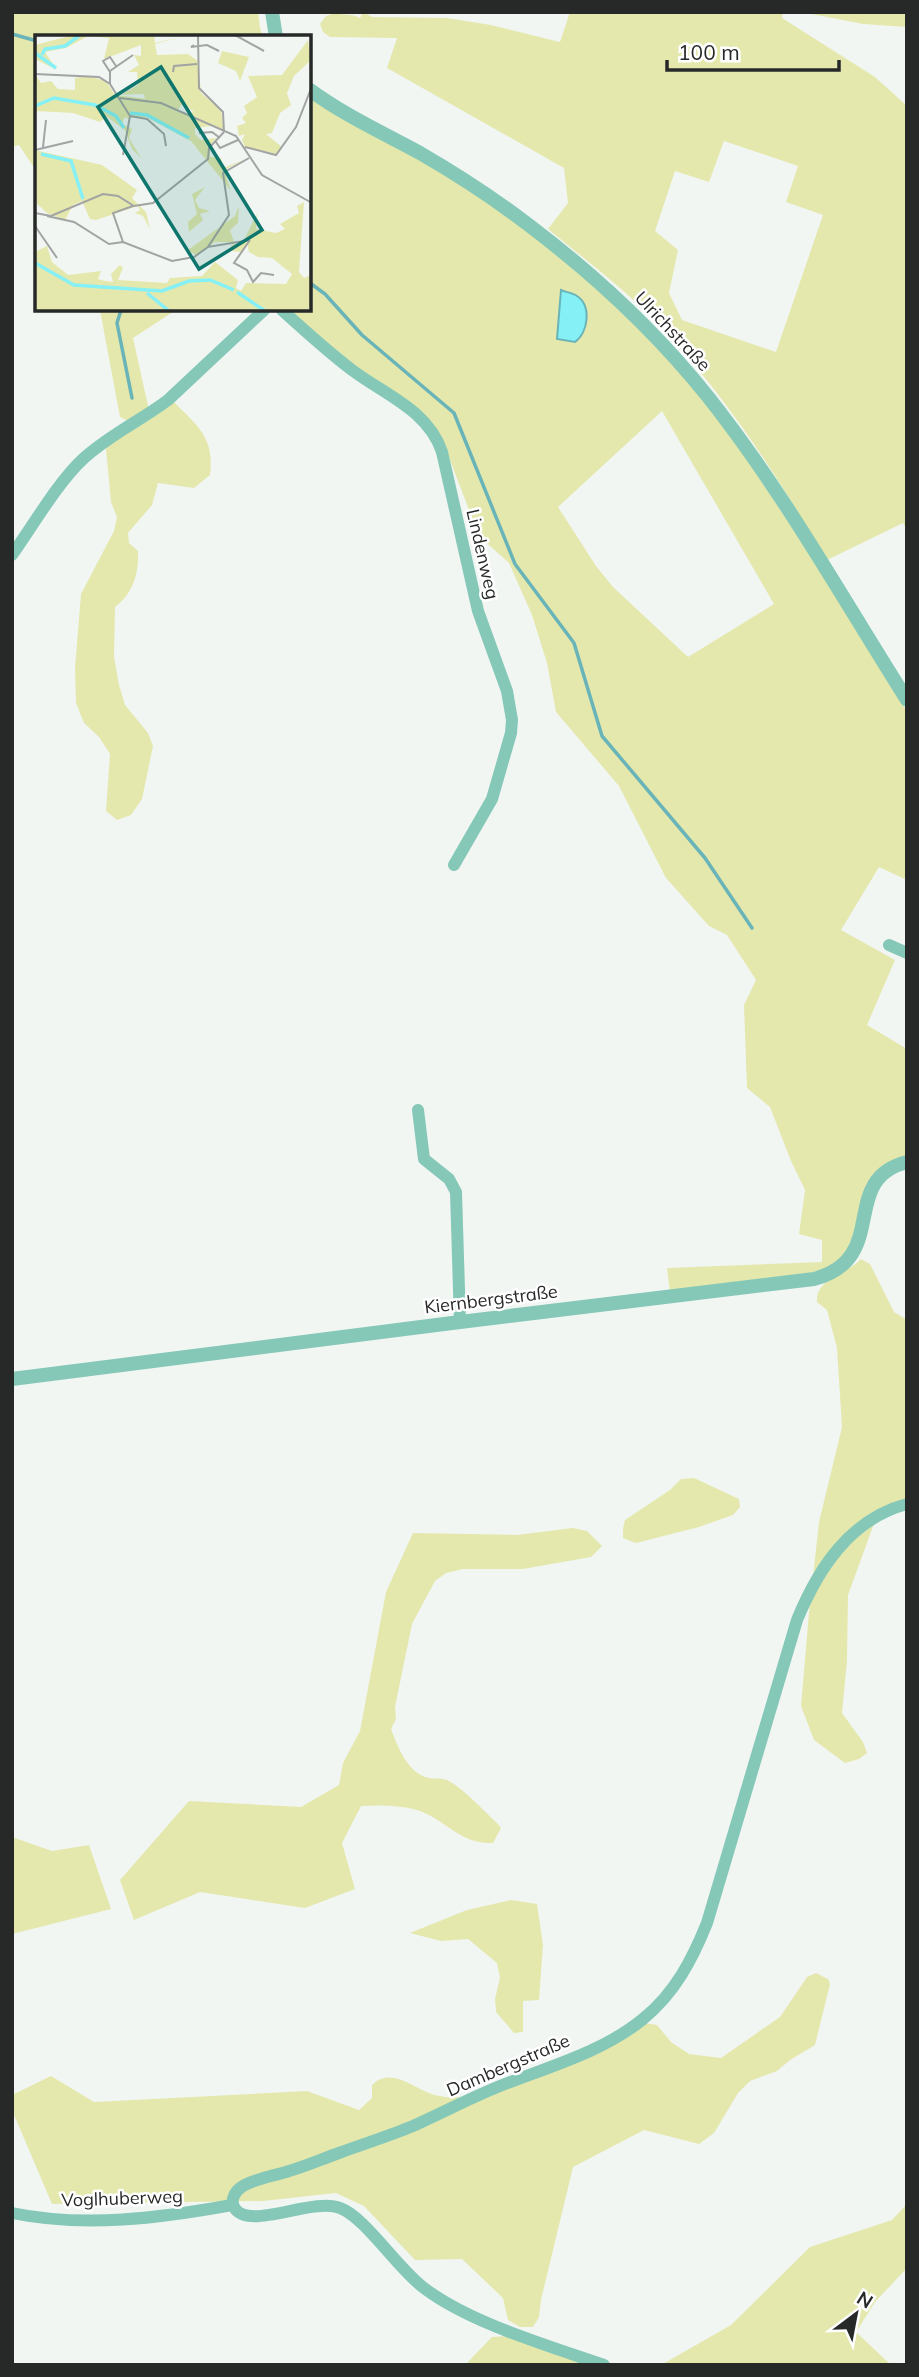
<svg xmlns="http://www.w3.org/2000/svg" width="919" height="2377" font-family="Mulish,sans-serif">
	<rect width="100%" height="100%" fill="#f2f6f3"/>
	<path fill="#e4e8ad" fill-rule="evenodd" d="M 12,12 L 258,12 L 260,28 L 263,37 L 37,37 L 37,172 L 19,145 L 12,147 Z
		M 363,12 L 372,17 L 447,18 L 491,25 L 560,42 L 570,12 L 783,12 L 782,18 L 875,77 L 907,106 L 907,530 L 903,523 L 827,560 C 776,475 723,390 653,319 C 621,286 583,258 548,229 L 568,203 L 564,168 L 387,68 L 397,38 L 330,37 L 323,32 L 320,24 L 326,16 L 335,13 C 344,16 351,13 360,18 ZM 724,141 L 798,166 L 786,202 L 823,215 L 776,352 L 682,320 L 669,293 L 678,250 L 655,231 L 675,171 L 709,182 Z
		M 801,12 L 907,12 L 907,27 L 863,24 Z
		M 310,95 L 470,190 L 529,232 L 613,302 L 690,382 L 747,458 L 842,605 L 907,712 L 907,880 L 879,867 L 841,930 L 895,960 L 867,1025 L 907,1049 L 907,1158 L 884,1167 L 850,1251 L 822,1271 L 670,1292 L 667,1268 L 822,1262 L 822,1240 L 799,1234 L 805,1190 L 791,1161 L 770,1107 L 747,1088 L 744,1005 L 756,980 L 727,935 L 709,926 L 666,878 L 619,786 L 556,712 L 547,663 L 532,615 L 509,563 L 479,536 L 447,452 L 374,381 L 287,310 L 310,310 ZM 662,411 L 774,604 L 688,657 L 613,587 L 596,566 L 558,507 Z
		M 100,310 L 176,310 L 133,338 L 149,410 L 128,421 L 120,417 Z
		M 172,400 C 196,425 215,436 210,475 L 194,488 L 158,483 L 152,505 L 128,533 L 129,543 L 138,551 C 139,573 133,594 115,607 L 114,657 L 119,685 L 125,705 L 148,733 L 153,746 L 142,799 L 131,815 L 117,820 L 106,811 L 110,754 L 99,737 L 84,723 L 76,703 L 75,668 L 81,594 L 114,531 L 117,517 L 111,502 L 106,449 L 111,442 Z
		M 861,1259 L 870,1264 L 894,1312 L 907,1320 L 907,1498 L 879,1510 L 848,1595 L 847,1661 L 842,1713 L 863,1742 L 867,1753 L 859,1759 L 845,1763 L 814,1740 L 801,1706 L 809,1613 L 819,1522 L 842,1427 L 837,1348 L 827,1310 L 817,1302 C 815,1279 847,1274 861,1259 Z
		M 694,1478 L 739,1499 L 740,1507 L 733,1515 L 699,1527 L 636,1543 L 623,1538 L 623,1529 L 625,1520 L 670,1490 L 681,1479 Z
		M 573,1528 L 587,1531 L 602,1546 L 591,1557 L 523,1569 L 463,1569 L 446,1573 L 435,1581 L 412,1624 L 395,1707 L 396,1719 L 391,1729 C 398,1747 406,1769 425,1777 C 432,1780 440,1777 447,1780 C 463,1788 483,1810 497,1823 L 501,1828 L 493,1843 C 461,1845 445,1819 417,1810 C 399,1805 379,1805 361,1806 L 342,1843 L 355,1889 L 305,1908 L 200,1892 L 134,1920 L 120,1880 L 189,1801 L 301,1807 L 339,1785 L 343,1763 L 360,1731 L 386,1592 L 413,1533 L 517,1535 Z
		M 12,1837 L 52,1851 L 89,1845 L 111,1909 L 12,1934 Z
		M 511,1900 L 537,1904 L 543,1945 L 539,2000 L 523,2001 L 523,2032 L 514,2033 L 496,2012 L 495,1999 L 500,1978 L 497,1963 L 468,1939 L 441,1941 L 410,1933 L 467,1910 Z
		M 816,1973 L 828,1979 L 830,1984 L 815,2045 L 790,2060 L 777,2071 L 750,2081 L 738,2093 L 714,2133 L 699,2144 L 644,2130 L 573,2167 L 541,2300 L 539,2317 L 533,2327 L 520,2327 L 508,2320 L 503,2298 L 462,2259 L 415,2260 L 364,2206 L 336,2193 L 263,2201 L 52,2204 L 12,2110 L 12,2095 L 51,2076 L 94,2102 L 307,2091 L 359,2110 L 372,2098 L 372,2085 C 393,2064 417,2093 440,2096 C 447,2098 456,2097 463,2097 L 644,2023 L 657,2025 L 671,2042 L 689,2054 L 721,2058 L 780,2017 L 807,1977 Z
		M 907,2204 L 907,2268 L 875,2302 L 856,2332 L 891,2365 L 661,2365 L 731,2325 L 810,2247 L 892,2220 Z
		M 511,2336 L 591,2365 L 465,2365 L 492,2337 Z"/>
	<path fill="#85f0f5" stroke="#69b4b8" stroke-width="2" d="M 561,290 C 565,292 573,293 577,296 C 592,306 588,333 575,342 L 557,339 Z"/>
	<g fill="none" stroke-linecap="round" stroke-linejoin="round">
		<path stroke="#69b4b8" stroke-width="3.5" d="M 12,34 L 37,41
			M 310,283 L 325,294 L 362,335 L 454,413 L 515,564 L 574,643 L 602,736 L 705,858 L 752,928
			M 121,310 L 117,323 L 132,398"/>
		<path stroke="#85c8b8" stroke-width="12" d="M 282,310 C 305,331 327,351 352,370 C 385,395 428,410 442,452 L 478,611 L 507,691 L 512,720 L 511,733 L 492,799 L 454,865
			M 12,555 C 32,527 58,482 83,459 C 109,435 140,421 168,400 L 264,310
			M 889,945 L 907,953
			M 418,1110 L 424,1159 L 449,1179 L 456,1192 L 460,1322
			M 12,2213 C 84,2228 161,2218 232,2205
			M 604,2365 C 549,2346 470,2323 424,2288 C 398,2269 365,2217 340,2208 C 312,2197 247,2232 234,2207 C 230,2199 236,2190 243,2186 C 257,2178 274,2176 289,2171 C 306,2166 322,2159 339,2153 C 363,2144 389,2136 413,2126 C 442,2113 470,2098 500,2086 C 548,2067 603,2052 643,2019 C 675,1993 692,1960 707,1923 L 797,1620 C 818,1569 850,1519 907,1504"/>
		<path stroke="#85c8b8" stroke-width="14" d="M 272,12 L 276,37
			M 310,90 C 344,115 383,133 420,153 C 458,175 495,199 530,226 C 596,276 658,334 709,398 C 784,493 843,599 907,700
			M 12,1379 L 460,1322 L 814,1279 C 892,1258 837,1180 907,1162"/>
	</g>
	<g text-anchor="middle" dominant-baseline="central" stroke-width="5" stroke-linejoin="round" paint-order="stroke">
		<g font-size="18" fill="#272928" stroke="#fff">
			<text transform="translate(673 331) rotate(47)">Ulrichstraße</text>
			<text transform="translate(483 554) rotate(77)">Lindenweg</text>
			<text transform="translate(491 1299) rotate(-7)">Kiernbergstraße</text>
			<text transform="translate(508 2065) rotate(-23)">Dambergstraße</text>
			<text transform="translate(122 2198) rotate(-2)">Voglhuberweg</text>
		</g>
	</g>
	<g transform="translate(35 35)">
		<rect width="276" height="276" fill="#f2f6f3"/>
		<path d="M 38,0 L 119,0 L 120,8 L 145,2 L 120,9 L 122,20 L 153,19 L 163,26 L 166,58 L 186,75 L 189,95 L 155,80 L 158,76 L 147,69 L 143,75 L 176,91 L 160,93 L 160,99 L 166,105 L 181,103 L 174,112 L 175,122 L 186,123 L 188,133 L 211,124 L 189,135 L 196,156 L 156,106 L 111,82 L 89,83 L 87,89 L 97,94 L 94,103 L 106,123 L 97,114 L 90,95 L 71,81 L 65,87 L 38,78 L 0,76 L 0,39 L 6,48 L 16,46 L 23,54 L 40,55 L 40,43 L 54,41 L 71,46 L 80,60 L 121,65 L 110,64 L 109,59 L 86,60 L 103,50 L 102,37 L 93,37 L 104,30 L 99,20 L 106,21 L 106,10 L 69,24 L 74,3 L 53,1 L 31,13 L 10,17 L 22,35 L 0,24 L 0,10 ZM 273,5 L 276,25 L 259,41 L 252,58 L 256,70 L 245,78 L 237,98 L 231,99 L 247,112 L 242,119 L 210,112 L 207,105 L 210,99 L 204,101 L 202,91 L 211,88 L 207,83 L 212,78 L 209,71 L 222,62 L 213,41 L 247,40 ZM 187,16 L 214,22 L 205,46 L 201,36 L 183,28 ZM 0,115 L 67,130 L 102,155 L 97,163 L 111,177 L 115,194 L 108,181 L 100,178 L 105,175 L 103,171 L 61,185 L 55,184 L 47,166 L 38,170 L 30,185 L 12,178 L 0,167 ZM 170,152 L 160,165 L 164,173 L 175,176 L 165,179 L 168,185 L 154,197 L 153,187 L 162,179 L 157,159 ZM 269,167 L 264,237 L 269,243 L 276,240 L 276,276 L 0,276 L 0,217 L 12,211 L 17,227 L 33,240 L 66,236 L 63,244 L 70,246 L 78,247 L 76,239 L 85,230 L 88,233 L 83,245 L 132,248 L 135,243 L 167,241 L 180,227 L 203,245 L 201,253 L 206,256 L 211,248 L 251,249 L 257,239 L 237,223 L 223,222 L 214,217 L 212,208 L 206,217 L 197,216 L 196,210 L 208,207 L 222,179 L 221,194 L 241,198 L 250,194 L 245,189 L 264,178 L 262,171 ZM 204,171 L 203,188 L 195,195 L 199,207 L 180,207 L 161,220 L 153,215 L 200,181 Z" fill="#e4e8ad"/>
		<path fill="none" stroke="#85f0f5" stroke-width="3.5" d="M 0,18 L 21,33M 7,20 L 10,14 L 30,11 L 45,0M 0,71 L 19,63 L 60,70 L 81,81 L 89,93M 95,78 L 112,80 L 154,103M 6,119 L 36,126 L 48,164M 0,228 L 39,250 L 127,256 L 154,246 L 175,245 L 199,255M 202,257 L 230,276M 112,258 L 134,276"/>
		<path fill="none" stroke="#a1a4a2" stroke-width="2" d="M 163,0 L 164,53 L 188,77 L 189,97M 200,0 L 229,16M 159,10 L 156,12 L 172,10 L 184,16M 75,37 L 68,26 L 75,22 L 81,31M 138,37 L 139,31 L 162,29M 0,39 L 64,42 L 75,49 L 95,81M 75,49 L 75,36 L 98,20M 85,63 L 126,68 L 201,101 L 227,140 L 277,168M 95,81 L 112,84 L 129,99 L 131,111M 164,98 L 177,97 L 185,103M 181,107 L 185,113 L 203,105M 8,112 L 11,85M 210,112 L 241,120 L 261,92 L 277,51M 0,115 L 38,106M 88,120 L 95,81M 214,123 L 188,138 L 194,180 L 173,212 L 215,205M 0,178 L 16,181 L 68,159 L 83,161 L 99,171 L 118,168 L 173,124 L 174,113 L 189,97M 12,181 L 39,187 L 74,209 L 88,207 L 137,226 L 159,222 L 173,212M 0,191 L 22,223M 215,205 L 199,228 L 212,235 L 218,247 L 226,238 L 239,240M 88,207 L 78,178 L 98,171"/>
		<path fill="#0f766e" fill-opacity="0.15" stroke="#0f766e" stroke-width="3.5" d="M 126,32 L 227,195 L 164,234 L 63,72 Z"/>
		<rect width="276" height="276" fill="none" stroke="#272928" stroke-width="3.5"/>
	</g>
	<rect width="919" height="2377" fill="none" stroke="#272928" stroke-width="28"/>
	<g transform="translate(856 2314) rotate(32)" stroke="#ffffff" stroke-width="5" paint-order="stroke">
	<path d="M0-5L12 26L0 18L-12 26Z" fill="#272928"/>
	<text y="-10" font-size="19" font-weight="bold" text-anchor="middle" fill="#272928">N</text>
	</g>
	<path d="M667 60v10h172v-10" fill="none" stroke="#272928" stroke-width="3.5"/>
	<text x="678" y="60" font-size="21" fill="#272928" stroke="#ffffff" stroke-width="5" paint-order="stroke">100 m</text>
</svg>
